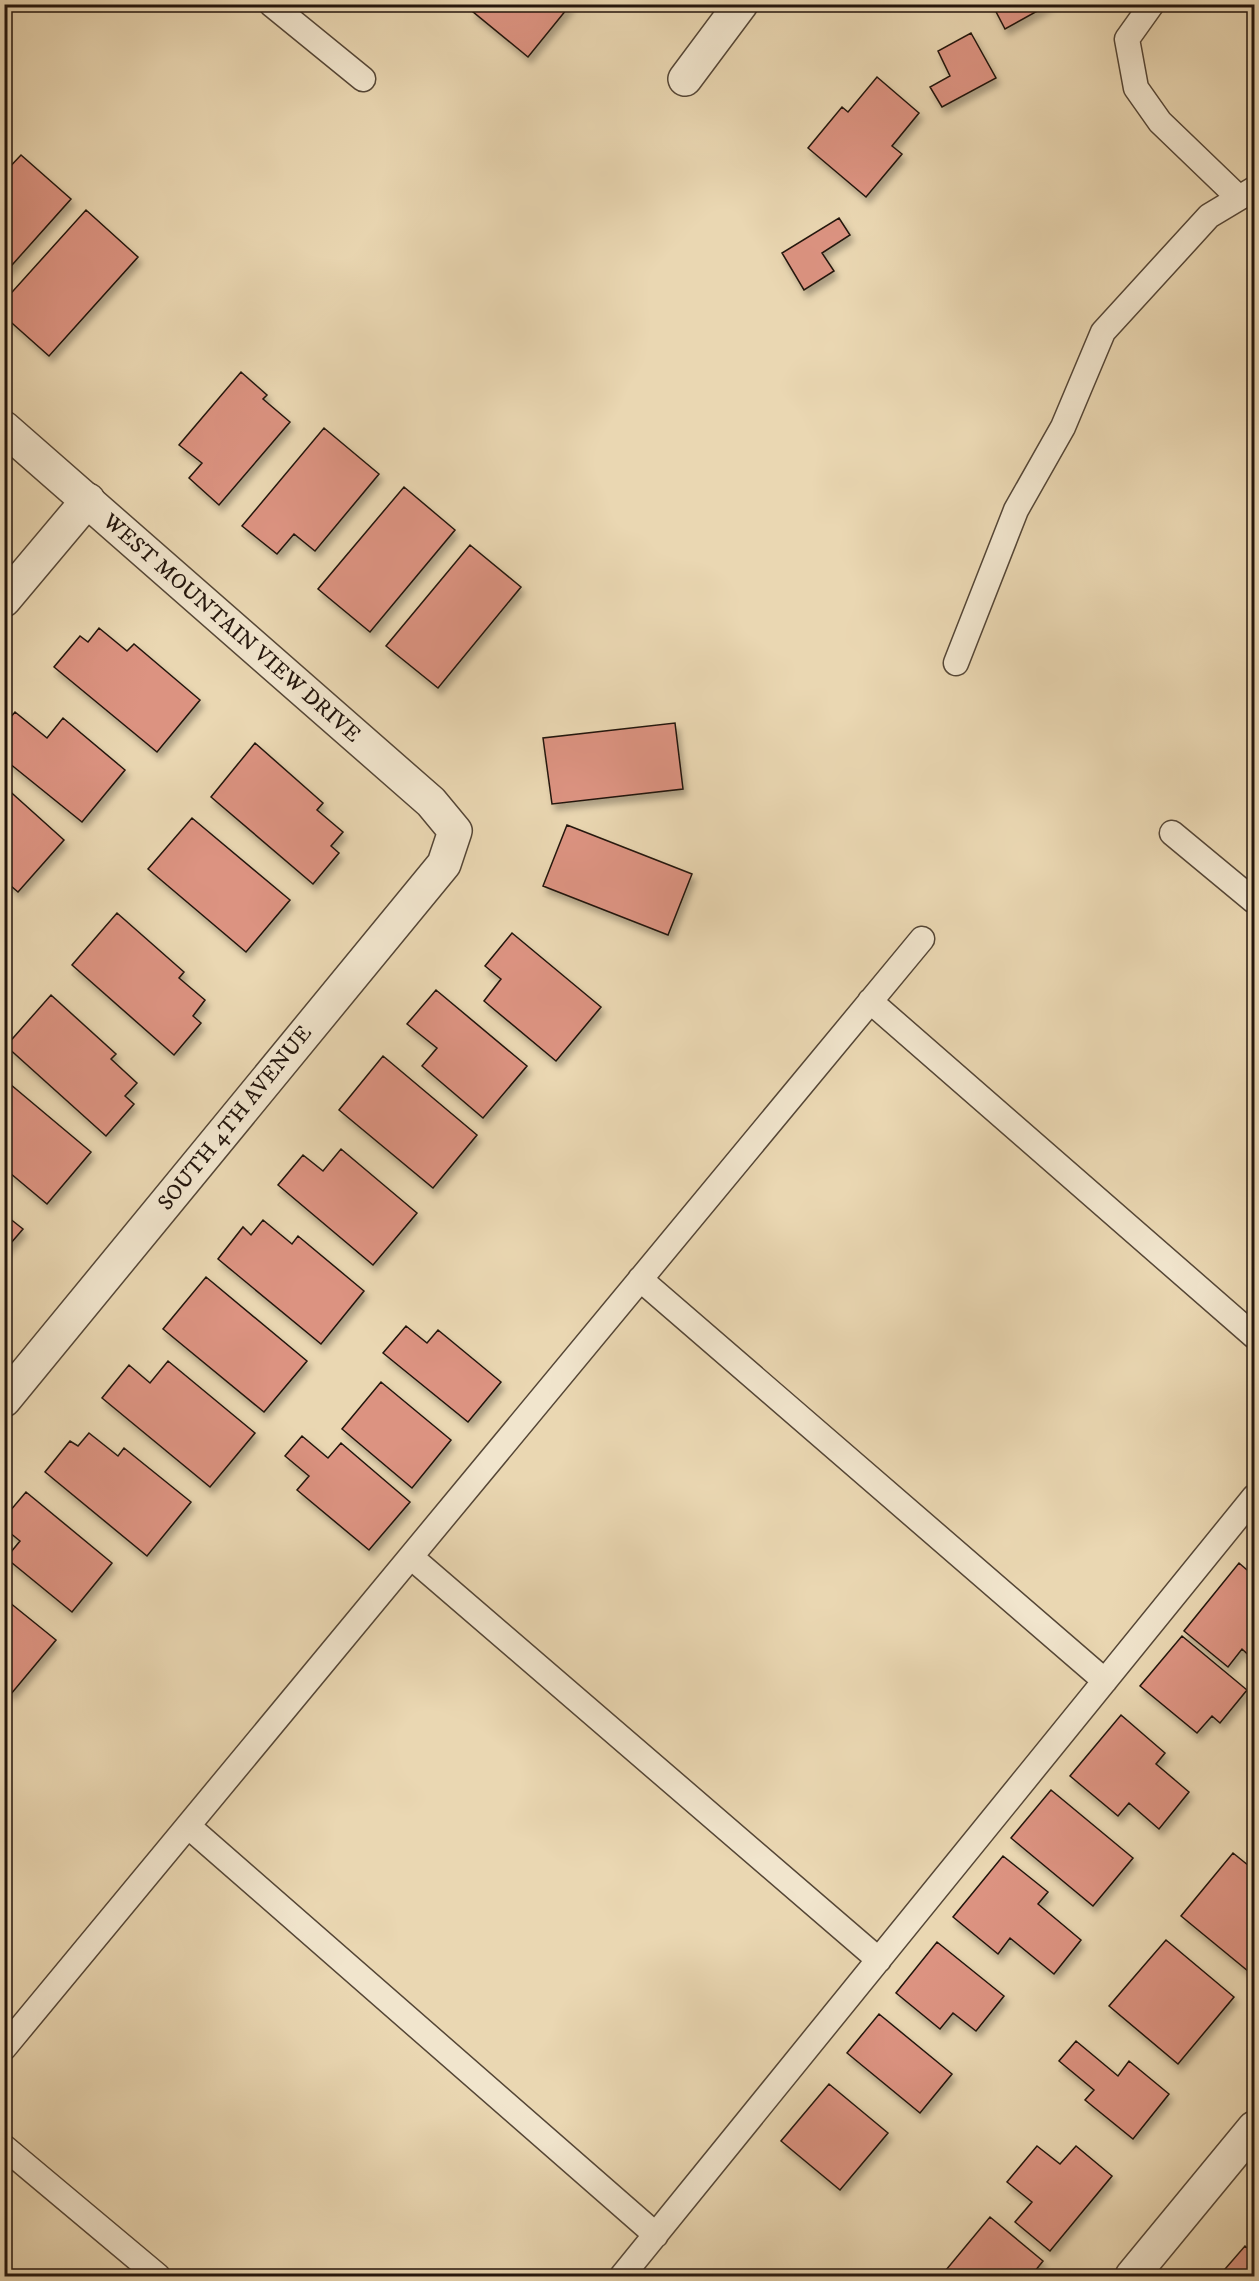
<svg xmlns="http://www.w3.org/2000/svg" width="1259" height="2281" font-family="'IM FELL DW Pica',serif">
	<defs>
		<filter id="shadow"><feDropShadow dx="3.5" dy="6" stdDeviation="3" flood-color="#0004"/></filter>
	</defs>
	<rect width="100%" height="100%" fill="#ead7b2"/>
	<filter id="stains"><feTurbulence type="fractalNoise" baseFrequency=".00333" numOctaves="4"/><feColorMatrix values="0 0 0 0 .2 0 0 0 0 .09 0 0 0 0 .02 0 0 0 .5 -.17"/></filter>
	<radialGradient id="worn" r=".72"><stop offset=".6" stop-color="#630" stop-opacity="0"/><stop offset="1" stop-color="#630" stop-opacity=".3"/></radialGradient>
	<path fill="#dc9381" stroke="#23150c" stroke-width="1.5" filter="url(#shadow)" d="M 477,4 L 571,4 L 528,57 L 472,11 Z
		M 992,4 L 1050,4 L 1005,29 Z
		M 971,33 L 996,78 L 942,107 L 930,87 L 950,76 L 938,51 Z
		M 877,77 L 919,113 L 892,146 L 902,154 L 866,197 L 808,148 L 842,107 L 848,112 Z
		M 21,155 L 71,199 L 4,274 L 4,173 Z
		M 86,210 L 138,257 L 49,356 L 4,316 L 4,301 Z
		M 839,218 L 850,235 L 822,253 L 834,271 L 804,290 L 782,253 Z
		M 241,372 L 267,395 L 263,399 L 290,422 L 219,505 L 189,478 L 202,463 L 179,445 Z
		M 324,428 L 379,474 L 315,551 L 294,534 L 277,554 L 242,526 Z
		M 404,487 L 455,530 L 370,632 L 318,589 Z
		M 470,545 L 521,587 L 438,688 L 386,646 Z
		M 99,628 L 127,651 L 134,644 L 200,700 L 157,752 L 54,667 L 80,636 L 88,642 Z
		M 15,712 L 47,738 L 63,718 L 125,770 L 82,822 L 4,759 L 4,725 Z
		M 675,723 L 683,789 L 552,804 L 543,738 Z
		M 255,743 L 323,803 L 317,810 L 343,832 L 331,846 L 339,853 L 313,884 L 211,797 Z
		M 4,786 L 64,840 L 18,892 L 4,880 Z
		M 192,818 L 290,900 L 246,952 L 148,869 Z
		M 567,825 L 692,874 L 668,935 L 543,886 Z
		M 117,913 L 184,972 L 179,978 L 205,1000 L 193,1016 L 201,1023 L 174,1055 L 72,965 Z
		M 512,933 L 601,1007 L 556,1061 L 484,1001 L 501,979 L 485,966 Z
		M 436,990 L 527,1066 L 483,1118 L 422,1066 L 437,1048 L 407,1024 Z
		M 51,995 L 116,1054 L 111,1059 L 137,1083 L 125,1096 L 134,1104 L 106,1136 L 6,1046 Z
		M 383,1056 L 477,1135 L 433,1188 L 339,1110 Z
		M 4,1079 L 91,1152 L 47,1204 L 4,1168 Z
		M 341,1149 L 417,1213 L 373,1265 L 278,1185 L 303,1155 L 323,1171 Z
		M 4,1214 L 23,1229 L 4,1251 Z
		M 263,1220 L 292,1244 L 298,1236 L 364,1291 L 321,1344 L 218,1259 L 243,1227 L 251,1235 Z
		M 206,1277 L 307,1361 L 264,1412 L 163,1329 Z
		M 406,1326 L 427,1343 L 438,1330 L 501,1382 L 468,1422 L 383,1353 Z
		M 168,1361 L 255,1433 L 210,1487 L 102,1398 L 129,1365 L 150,1383 Z
		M 381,1382 L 451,1440 L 412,1488 L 342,1429 Z
		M 89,1433 L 118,1456 L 124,1448 L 191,1502 L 147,1556 L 45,1472 L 70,1441 L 78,1446 Z
		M 302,1436 L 328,1458 L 341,1443 L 410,1502 L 369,1550 L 297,1490 L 309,1476 L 285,1456 Z
		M 26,1492 L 112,1563 L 72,1612 L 6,1558 L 20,1541 L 4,1528 L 4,1518 Z
		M 1239,1563 L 1254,1576 L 1254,1660 L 1242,1649 L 1228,1667 L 1184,1631 Z
		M 4,1598 L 56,1640 L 11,1694 L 4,1688 Z
		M 1182,1636 L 1247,1690 L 1220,1723 L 1212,1716 L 1197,1733 L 1140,1686 Z
		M 1121,1715 L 1165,1753 L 1156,1764 L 1189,1792 L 1159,1829 L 1129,1803 L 1118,1816 L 1070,1776 Z
		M 1051,1790 L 1133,1858 L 1093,1906 L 1011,1838 Z
		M 1233,1853 L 1254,1870 L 1254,1976 L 1181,1916 Z
		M 1003,1856 L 1048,1892 L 1038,1904 L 1081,1940 L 1054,1974 L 1010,1938 L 998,1954 L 953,1917 Z
		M 1166,1940 L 1234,1997 L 1178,2064 L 1109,2006 Z
		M 937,1942 L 1004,1996 L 976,2031 L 953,2013 L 940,2029 L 896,1993 Z
		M 879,2014 L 952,2074 L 920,2113 L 847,2053 Z
		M 1076,2041 L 1118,2076 L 1129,2061 L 1169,2094 L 1133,2139 L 1085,2100 L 1094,2090 L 1059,2061 Z
		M 829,2084 L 888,2133 L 840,2190 L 781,2141 Z
		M 1037,2146 L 1060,2164 L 1076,2146 L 1112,2176 L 1050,2251 L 1015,2222 L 1032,2202 L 1007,2182 Z
		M 990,2217 L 1043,2261 L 1031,2276 L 941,2276 Z
		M 1245,2246 L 1254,2254 L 1254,2276 L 1219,2276 Z"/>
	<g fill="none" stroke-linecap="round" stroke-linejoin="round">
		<defs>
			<path id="lane" d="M 271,4 L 363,79
				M 1152,4 L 1127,39 L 1136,88 L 1160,122 L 1239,198
				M 956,663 L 1016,510 L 1063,427 L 1103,332 L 1209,216 L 1254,189
				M 1172,833 L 1254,901
				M 870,1001 L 1254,1336
				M 640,1279 L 1105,1681
				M 411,1557 L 879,1960
				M 188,1826 L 656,2235
				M 4,2048 L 922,939
				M 4,2147 L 158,2276
				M 622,2276 L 1254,1497"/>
			<g id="street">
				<path d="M 685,79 L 741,4"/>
				<path id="s1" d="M 4,428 L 431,802 L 455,831 L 444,864 L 4,1400"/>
				<path d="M 4,600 L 88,500"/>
				<path d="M 1132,2276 L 1254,2128"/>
			</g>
		</defs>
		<use href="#lane" stroke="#554636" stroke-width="27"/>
		<use href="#street" stroke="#554636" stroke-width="36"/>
		<use href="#lane" stroke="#f1e5cd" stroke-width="24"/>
		<use href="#street" stroke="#f1e5cd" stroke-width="33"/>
	</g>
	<g text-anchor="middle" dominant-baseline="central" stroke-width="4.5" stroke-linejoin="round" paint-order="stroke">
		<g font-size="22" fill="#23150c" stroke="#f1e5cd">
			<text stroke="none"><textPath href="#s1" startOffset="303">WEST MOUNTAIN VIEW DRIVE</textPath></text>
			<text transform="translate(235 1118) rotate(-51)">SOUTH 4TH AVENUE</text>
		</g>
	</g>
	<rect width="1259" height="2281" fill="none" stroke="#ead7b2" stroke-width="24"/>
	<rect x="6" y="6" width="1247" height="2269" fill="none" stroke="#23150c" stroke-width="3"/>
	<rect x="12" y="12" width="1235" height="2257" fill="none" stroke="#23150c" stroke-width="1.5"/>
	<rect width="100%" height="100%" filter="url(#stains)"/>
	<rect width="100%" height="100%" fill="url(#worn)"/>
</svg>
